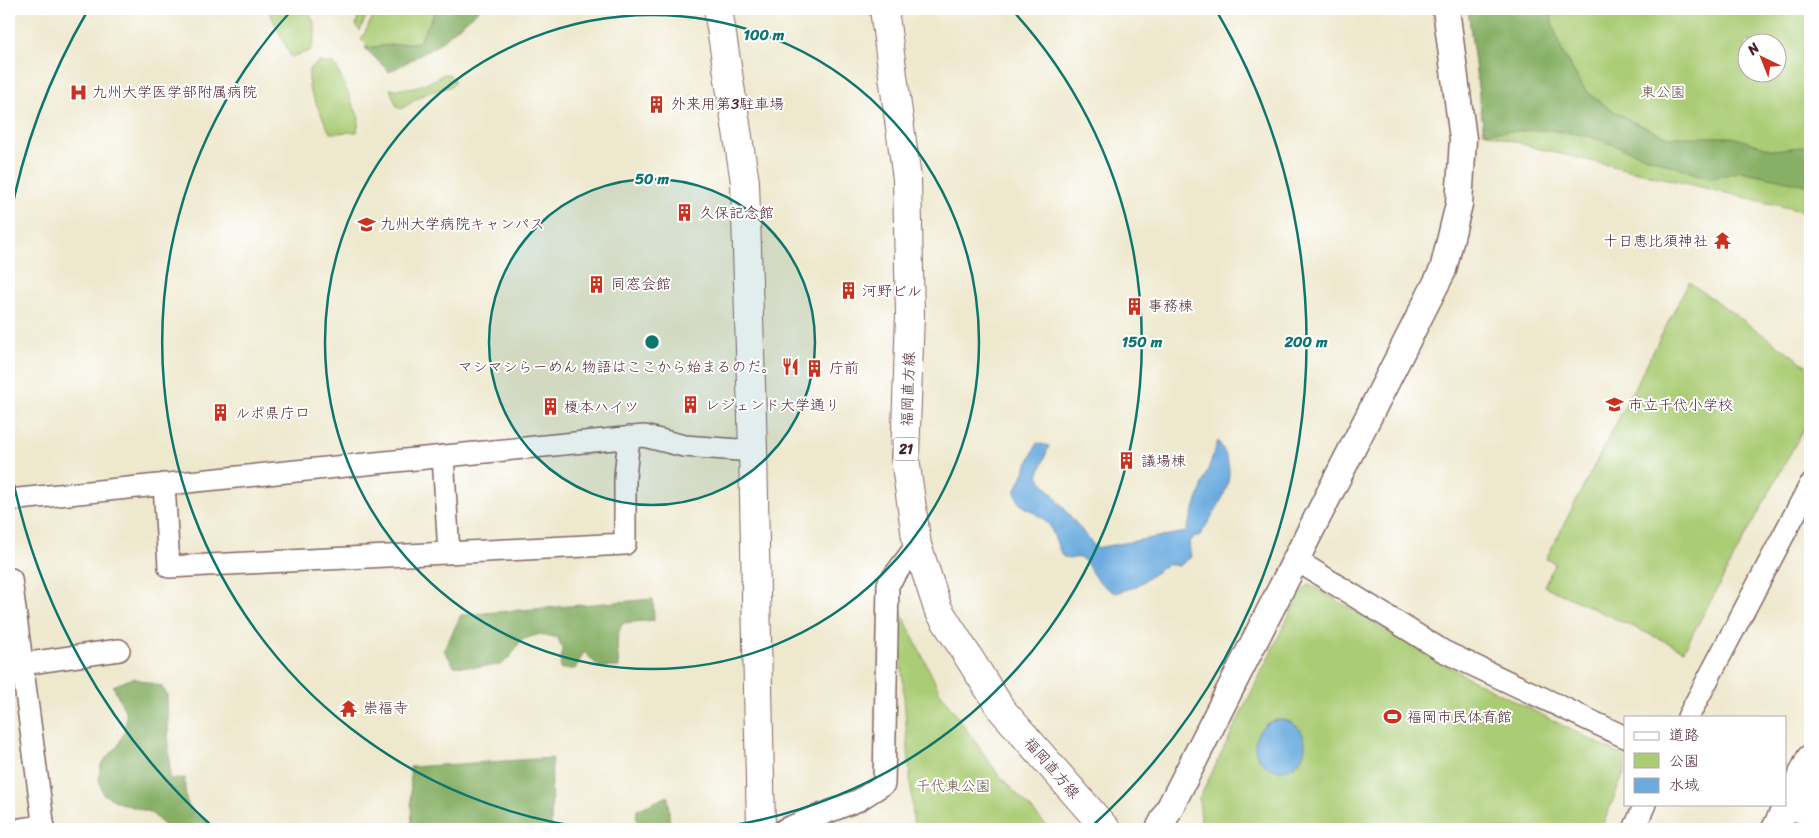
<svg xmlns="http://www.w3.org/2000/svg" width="1819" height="838" font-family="Sriracha,'Klee One',sans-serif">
	<rect width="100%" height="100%" fill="#fff"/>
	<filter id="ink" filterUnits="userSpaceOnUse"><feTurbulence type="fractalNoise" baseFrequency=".02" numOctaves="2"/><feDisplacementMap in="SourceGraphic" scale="10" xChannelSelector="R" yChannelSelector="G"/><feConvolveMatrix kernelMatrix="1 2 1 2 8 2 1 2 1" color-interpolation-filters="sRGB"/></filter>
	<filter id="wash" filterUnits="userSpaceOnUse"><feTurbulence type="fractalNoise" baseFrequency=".0096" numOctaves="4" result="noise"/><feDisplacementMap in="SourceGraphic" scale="20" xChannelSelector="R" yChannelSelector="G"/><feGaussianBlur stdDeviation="1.12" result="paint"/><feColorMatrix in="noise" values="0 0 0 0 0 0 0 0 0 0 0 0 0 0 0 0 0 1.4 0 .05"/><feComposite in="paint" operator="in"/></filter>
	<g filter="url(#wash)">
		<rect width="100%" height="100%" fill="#eee8cd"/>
		<path fill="#aacc75" stroke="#7a7650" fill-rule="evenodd" d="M 268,9 L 307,9 C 317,26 318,33 310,51 L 291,57 Z
			M 356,9 L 369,9 L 360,31 L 356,26 L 358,17 Z
			M 377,9 L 437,9 L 419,42 L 365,48 L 367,44 L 361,40 Z
			M 1468,9 L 1810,9 L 1810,213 L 1536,148 L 1484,132 ZM 1746,42 L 1776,42 L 1776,72 L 1746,72 Z
			M 319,62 L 335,64 L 359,118 L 357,132 L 330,133 L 309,88 L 309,69 Z
			M 444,74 L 449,74 L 455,81 L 452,86 L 425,94 L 401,109 L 397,107 L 390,89 C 409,90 428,85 444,74 Z
			M 1689,282 L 1810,368 L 1810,417 L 1684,650 L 1544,586 L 1555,563 L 1546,559 Z
			M 1309,584 L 1467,677 L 1625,757 L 1625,771 L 1601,829 L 1202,829 L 1199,799 L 1299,595 Z
			M 897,604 L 940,692 L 998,774 L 1050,829 L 914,829 Z"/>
		<path fill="#87b066" stroke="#686848" d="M 437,9 L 480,9 L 436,46 L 389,72 L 365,48 L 419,42 Z
			M 1468,9 L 1551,9 L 1552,21 L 1562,52 L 1586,91 L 1604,105 L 1635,123 L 1668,137 L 1732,137 L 1774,150 L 1810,146 L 1810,186 L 1741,171 L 1710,179 L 1588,136 L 1550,130 L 1484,132 Z
			M 653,599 L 654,620 L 623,623 C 614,637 618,652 619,667 L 599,667 L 584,652 L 575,669 L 560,669 L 562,648 L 558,638 L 540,634 L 521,640 L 510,657 L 501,665 L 479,667 L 454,666 L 444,650 L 461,615 Z
			M 133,678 L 161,686 L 167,694 L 170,779 L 185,778 C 185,790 184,805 195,814 C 204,821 207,817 213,829 L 165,829 L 164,825 L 150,812 L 120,803 L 103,794 L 99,779 L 101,765 L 107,757 L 118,746 L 125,730 L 126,713 L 113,686 Z
			M 552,758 L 551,829 L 412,829 L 410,767 Z
			M 668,796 L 670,829 L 636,829 L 637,810 Z"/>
		<path fill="#6bacdf" stroke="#5a6685" d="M 1218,441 C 1244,478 1218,504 1200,536 L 1195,536 L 1189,543 L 1191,557 L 1179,566 L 1168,564 L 1135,587 L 1115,593 C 1106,588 1098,582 1092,573 C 1088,566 1087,561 1079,557 L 1069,559 L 1062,556 L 1050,526 L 1042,518 L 1019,503 L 1015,492 L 1037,443 L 1049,446 L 1038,476 L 1096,548 L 1186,532 Z
			M1255 745a25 25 0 1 1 50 0a25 25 0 1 1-50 0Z"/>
	</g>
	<g filter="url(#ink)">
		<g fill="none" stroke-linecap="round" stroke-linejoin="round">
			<defs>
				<path id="minor" d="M 443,456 L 449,553
					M 164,484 L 169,567 L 625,544 L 625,477 L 629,437
					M 9,500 L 644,436 L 684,446 L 753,451
					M 1296,560 L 1443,651 L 1625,737
					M 11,579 L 44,829
					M 9,666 L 119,650
					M 1688,717 L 1810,485
					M 21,829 L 44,826
					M 785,829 L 859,800 L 884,784 L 888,584 L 917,545
					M 1634,829 L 1645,804"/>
				<path id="tertiary" d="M 1786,806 L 1810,812
					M 1159,829 L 1443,270 L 1459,204 L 1463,139 L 1446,9
					M 1775,829 L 1810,758"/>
				<path id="primary" d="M 718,9 L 745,182 L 753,451 L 761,829
					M 884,9 L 907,179 L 910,314 L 905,458 L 917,545 L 938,609 L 1002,710 L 1106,829"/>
			</defs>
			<use href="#minor" stroke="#836564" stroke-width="24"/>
			<use href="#tertiary" stroke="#836564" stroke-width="29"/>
			<use href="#primary" stroke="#836564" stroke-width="30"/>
			<use href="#minor" stroke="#fff" stroke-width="21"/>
			<use href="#tertiary" stroke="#fff" stroke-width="26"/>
			<use href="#primary" stroke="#fff" stroke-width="28"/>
		</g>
	</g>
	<circle cx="652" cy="342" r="163" fill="#0f766e" fill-opacity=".12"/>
	<g fill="none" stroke="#0f766e" stroke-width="2.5">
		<circle cx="652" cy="342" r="163"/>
		<circle cx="652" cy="342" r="327"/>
		<path d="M597 829A490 490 0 0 1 291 11M1013 11A490 490 0 0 1 707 829"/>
		<path d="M214 828A654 654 0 0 1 9 461M9 223A654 654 0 0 1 88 10M1216 10A654 654 0 0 1 1090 828"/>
	</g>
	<defs>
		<symbol id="hospital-bare" viewBox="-9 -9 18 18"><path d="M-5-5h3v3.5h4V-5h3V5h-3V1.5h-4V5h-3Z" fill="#c8321e" stroke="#fff" stroke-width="2.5" paint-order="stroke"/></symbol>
		<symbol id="building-bare" viewBox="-9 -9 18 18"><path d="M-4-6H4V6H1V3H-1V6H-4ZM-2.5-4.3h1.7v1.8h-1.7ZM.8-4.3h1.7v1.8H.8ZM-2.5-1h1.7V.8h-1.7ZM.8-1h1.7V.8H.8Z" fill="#c8321e" stroke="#fff" stroke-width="2.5" paint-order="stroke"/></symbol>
		<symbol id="university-bare" viewBox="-9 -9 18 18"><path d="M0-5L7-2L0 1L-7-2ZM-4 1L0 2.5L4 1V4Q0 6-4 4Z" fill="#c8321e" stroke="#fff" stroke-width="2.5" paint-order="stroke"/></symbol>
		<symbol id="temple-bare" viewBox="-9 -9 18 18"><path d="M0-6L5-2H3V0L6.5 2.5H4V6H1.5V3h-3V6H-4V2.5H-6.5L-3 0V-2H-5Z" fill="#c8321e" stroke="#fff" stroke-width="2.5" paint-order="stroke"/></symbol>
		<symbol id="restaurant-bare" viewBox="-9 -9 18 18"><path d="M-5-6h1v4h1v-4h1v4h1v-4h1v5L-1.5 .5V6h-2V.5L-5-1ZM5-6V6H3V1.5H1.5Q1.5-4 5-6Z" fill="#c8321e" stroke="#fff" stroke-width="2.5" paint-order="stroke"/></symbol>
		<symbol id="school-bare" viewBox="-9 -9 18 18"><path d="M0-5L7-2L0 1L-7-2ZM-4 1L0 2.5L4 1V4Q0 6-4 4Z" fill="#c8321e" stroke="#fff" stroke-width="2.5" paint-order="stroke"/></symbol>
		<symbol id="stadium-bare" viewBox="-9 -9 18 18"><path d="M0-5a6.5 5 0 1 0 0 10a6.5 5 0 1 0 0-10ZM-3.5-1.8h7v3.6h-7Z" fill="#c8321e" stroke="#fff" stroke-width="2.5" paint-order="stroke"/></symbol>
	</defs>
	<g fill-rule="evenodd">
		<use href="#hospital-bare" x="66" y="80" width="25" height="25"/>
		<use href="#building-bare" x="644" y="92" width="25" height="25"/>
		<use href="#building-bare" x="672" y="200" width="25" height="25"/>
		<use href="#university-bare" x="354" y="212" width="25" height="25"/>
		<use href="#temple-bare" x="1710" y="228" width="25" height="25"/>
		<use href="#building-bare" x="584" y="272" width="25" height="25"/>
		<use href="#building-bare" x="836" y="278" width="25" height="25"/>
		<use href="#building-bare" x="1122" y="294" width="25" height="25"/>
		<use href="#restaurant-bare" x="778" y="354" width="25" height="25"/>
		<use href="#building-bare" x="802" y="356" width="25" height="25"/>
		<use href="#building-bare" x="678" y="392" width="25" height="25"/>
		<use href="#school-bare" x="1602" y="392" width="25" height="25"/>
		<use href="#building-bare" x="538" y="394" width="25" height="25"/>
		<use href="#building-bare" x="208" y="400" width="25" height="25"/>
		<use href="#building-bare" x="1114" y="448" width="25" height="25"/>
		<use href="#temple-bare" x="336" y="696" width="25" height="25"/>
		<use href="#stadium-bare" x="1380" y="704" width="25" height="25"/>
	</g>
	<g text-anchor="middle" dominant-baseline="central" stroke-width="4" stroke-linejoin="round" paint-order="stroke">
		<rect fill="#fff" stroke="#80626b" stroke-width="1" x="893.5" y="437.5" width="25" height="23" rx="4"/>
		<g font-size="14" font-weight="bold" fill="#4a1f2b">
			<text x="906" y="449">21</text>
		</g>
		<g font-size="15" fill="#4a1f2b" stroke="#fff" text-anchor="start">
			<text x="92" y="92">九州大学医学部附属病院</text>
			<text x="671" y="104">外来用第3駐車場</text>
			<text x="699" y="213">久保記念館</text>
			<text x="380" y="224">九州大学病院キャンパス</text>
			<text x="1708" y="241" text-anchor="end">十日恵比須神社</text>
			<text x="611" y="284">同窓会館</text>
			<text x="862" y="291">河野ビル</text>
			<text x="1148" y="306">事務棟</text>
			<text x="776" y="367" text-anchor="end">マシマシらーめん 物語はここから始まるのだ。</text>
			<text x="829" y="368">庁前</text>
			<text x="705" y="405">レジェンド大学通り</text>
			<text x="1628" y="405">市立千代小学校</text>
			<text x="564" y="407">榎本ハイツ</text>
			<text x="235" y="413">ルポ県庁口</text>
			<text x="1141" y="461">議場棟</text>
			<text x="363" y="708">崇福寺</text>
			<text x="1407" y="717">福岡市民体育館</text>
		</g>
		<g font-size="15" fill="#675341" stroke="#fff">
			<text x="1663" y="92">東公園</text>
			<text x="953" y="786">千代東公園</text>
		</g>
		<g font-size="15" fill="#4a1f2b" stroke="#fff">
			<text transform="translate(908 389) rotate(-88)">福岡直方線</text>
			<text transform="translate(1052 768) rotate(49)">福岡直方線</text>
		</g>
	</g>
	<circle cx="652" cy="342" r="8" fill="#0f766e" stroke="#fff" stroke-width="2.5"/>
	<g font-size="15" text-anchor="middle" font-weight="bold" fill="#0f766e" stroke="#fff" stroke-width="4" stroke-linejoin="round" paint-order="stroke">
		<text x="764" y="40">100 m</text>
		<text x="652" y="184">50 m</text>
		<text x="1142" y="347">150 m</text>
		<text x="1306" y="347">200 m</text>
	</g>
	<rect width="1819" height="838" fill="none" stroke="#fff" stroke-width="30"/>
	<rect x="1624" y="716" width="162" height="90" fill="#ffffff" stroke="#b7a5aa"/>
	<rect x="1634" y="732" width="25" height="8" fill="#ffffff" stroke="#b7a5aa"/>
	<text x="1669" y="740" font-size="15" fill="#4a1f2b">道路</text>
	<rect x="1634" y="753" width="25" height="15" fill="#aacc75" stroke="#b7a5aa"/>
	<text x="1669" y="766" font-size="15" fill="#4a1f2b">公園</text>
	<rect x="1634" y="778" width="25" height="15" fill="#6bacdf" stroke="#b7a5aa"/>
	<text x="1669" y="790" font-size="15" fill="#4a1f2b">水域</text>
	<g transform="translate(1762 58) rotate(317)"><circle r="24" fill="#ffffff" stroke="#b7a5aa"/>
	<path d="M0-4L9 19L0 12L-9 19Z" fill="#c8321e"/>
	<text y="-8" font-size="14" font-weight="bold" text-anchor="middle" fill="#4a1f2b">N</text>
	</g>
</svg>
